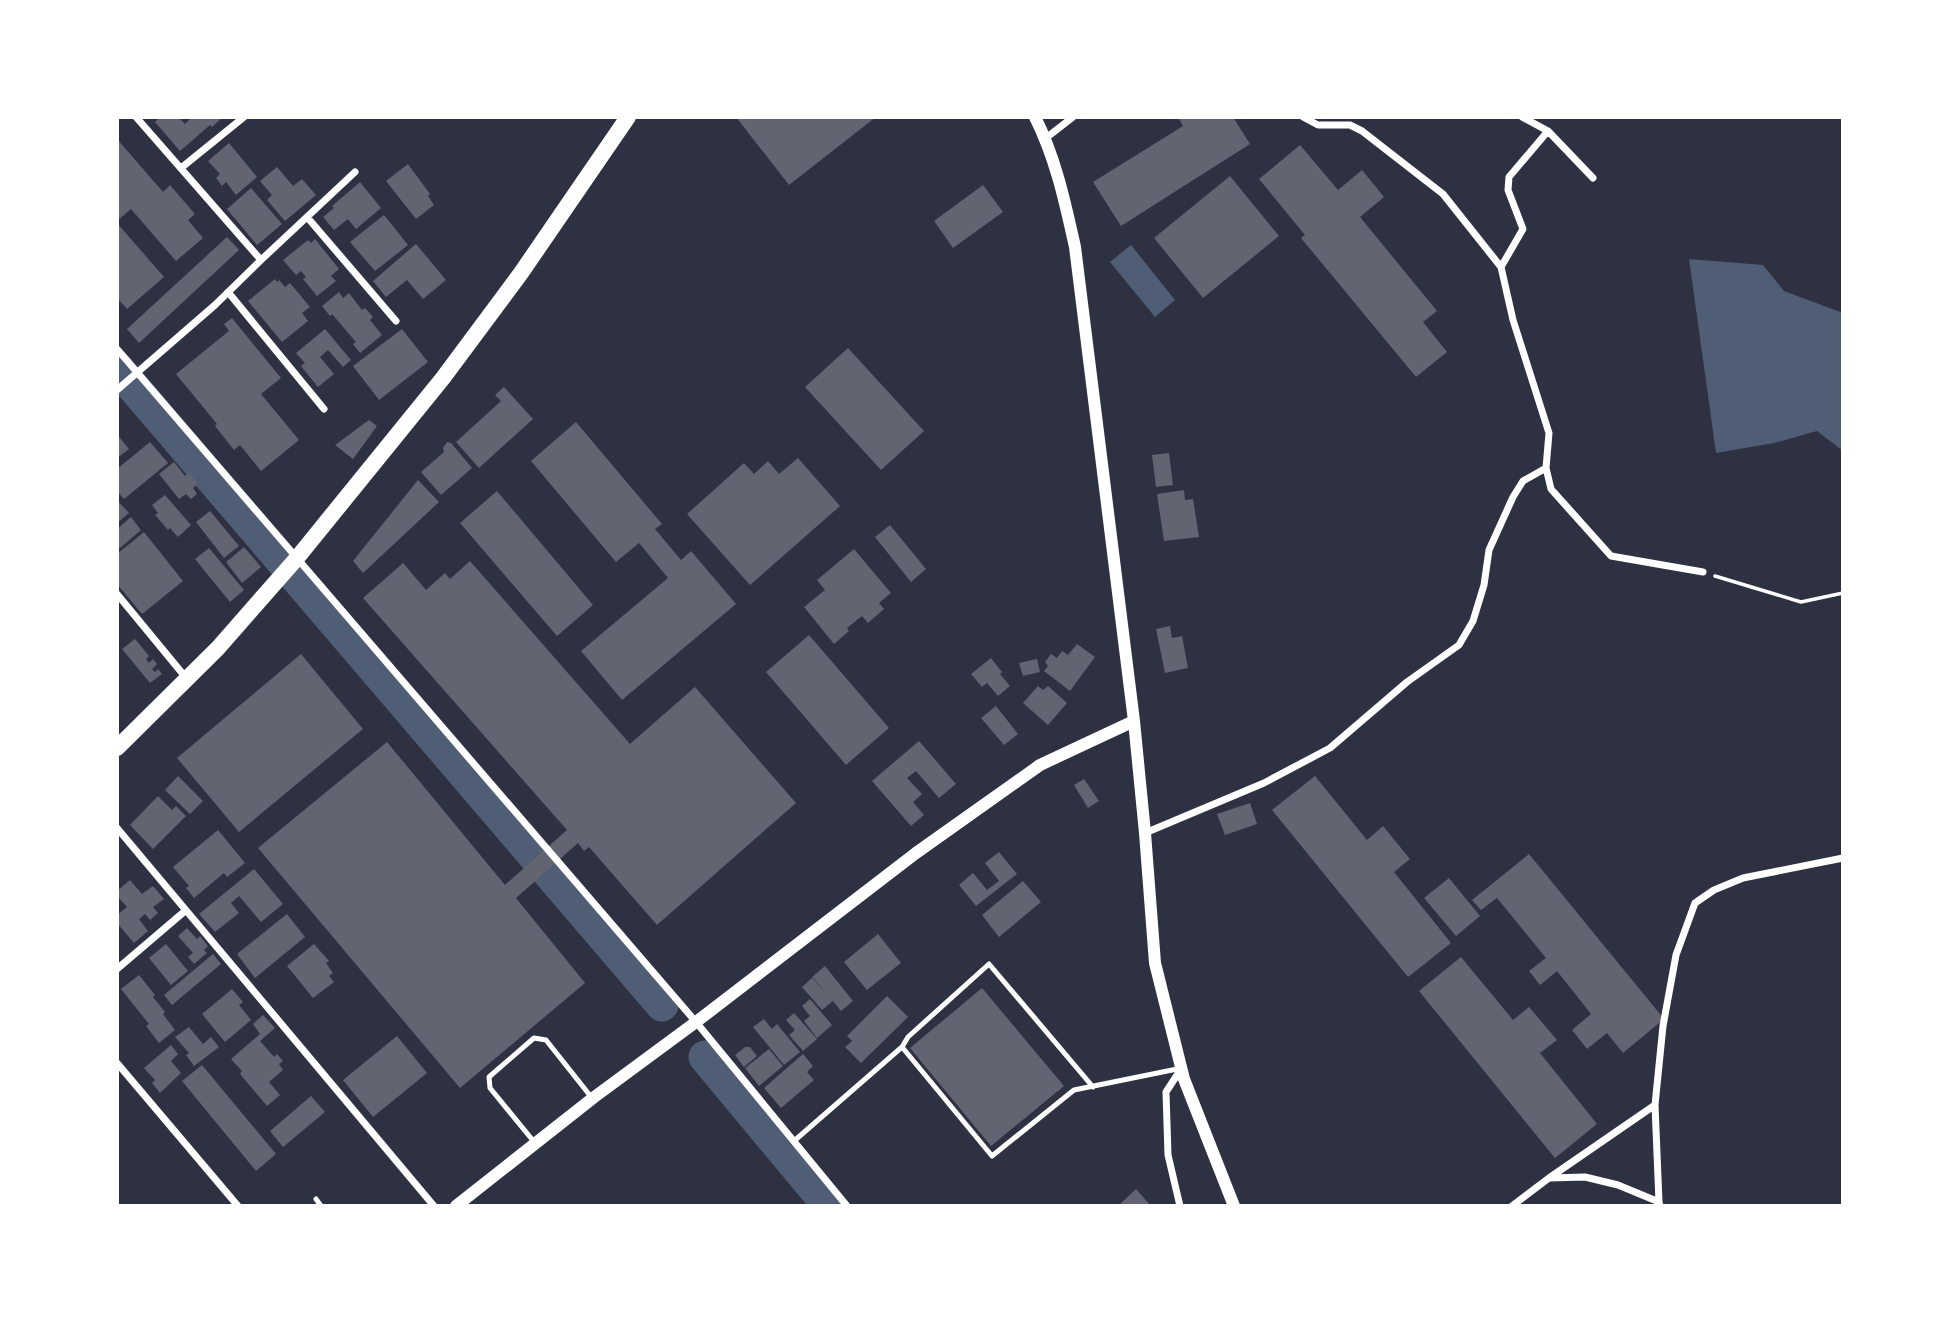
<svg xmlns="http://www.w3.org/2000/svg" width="1960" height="1323" font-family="Poppins,sans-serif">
	<rect width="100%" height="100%" fill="#2d3142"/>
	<path fill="#4f5d75" d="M 1131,245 L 1175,300 L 1155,317 L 1110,262 Z
		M 1689,259 L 1763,265 L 1784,291 L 1843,313 L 1843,451 L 1817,431 L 1774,443 L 1716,453 Z"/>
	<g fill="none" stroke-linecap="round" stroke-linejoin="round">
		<path stroke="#4f5d75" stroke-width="33" d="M 117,368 L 662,1005
			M 705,1057 L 829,1206"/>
	</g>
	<path fill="#626471" d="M 160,117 L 178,117 L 185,124 L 192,117 L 223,117 L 212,127 L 210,125 L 180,151 L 155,122 Z
		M 736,117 L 876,117 L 789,185 Z
		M 1178,117 L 1233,117 L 1250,144 L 1121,226 L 1093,182 L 1183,126 Z
		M 117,139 L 163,192 L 170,185 L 195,214 L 188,220 L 203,238 L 176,261 L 131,209 L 117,221 Z
		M 229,143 L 257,177 L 236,195 L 226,182 L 222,186 L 216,178 L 220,174 L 208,161 Z
		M 1300,145 L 1338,190 L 1362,170 L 1384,197 L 1360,217 L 1437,311 L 1423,322 L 1447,352 L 1416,377 L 1301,238 L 1305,235 L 1259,179 Z
		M 408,164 L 430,194 L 428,196 L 434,205 L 416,219 L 386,181 Z
		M 277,167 L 293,186 L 302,179 L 316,195 L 285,221 L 267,200 L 272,195 L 260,181 Z
		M 1230,176 L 1279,236 L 1203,298 L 1154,238 Z
		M 360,182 L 381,208 L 356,229 L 348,219 L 334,230 L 323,217 L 334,208 L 332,206 Z
		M 983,185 L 1003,212 L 953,248 L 934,221 Z
		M 251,188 L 282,224 L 257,245 L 227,209 Z
		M 384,215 L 408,245 L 375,271 L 350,242 Z
		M 117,223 L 164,277 L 127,309 L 117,298 Z
		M 227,237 L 239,250 L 139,343 L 127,329 Z
		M 315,239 L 339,269 L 331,276 L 336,281 L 317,296 L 303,279 L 306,277 L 301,271 L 296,275 L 283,260 L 308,240 L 311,243 Z
		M 416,244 L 446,280 L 423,299 L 407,280 L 386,297 L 373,281 Z
		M 275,279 L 277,282 L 279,280 L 285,287 L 290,283 L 310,307 L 302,313 L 308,321 L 282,342 L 248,301 Z
		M 339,292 L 343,298 L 349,293 L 362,310 L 365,308 L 373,317 L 370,320 L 382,335 L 360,353 L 353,344 L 356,342 L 332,314 L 330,316 L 322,306 Z
		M 232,318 L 281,378 L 261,394 L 299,440 L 261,471 L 240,445 L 234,450 L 215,426 L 217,424 L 176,374 L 229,331 L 224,324 Z
		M 325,329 L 351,360 L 343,367 L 328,350 L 320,357 L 334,374 L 318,387 L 301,366 L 305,363 L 296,353 Z
		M 402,329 L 428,362 L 379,400 L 353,366 Z
		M 848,348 L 924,431 L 881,470 L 805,387 Z
		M 504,387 L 533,419 L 479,468 L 456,442 L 501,401 L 495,395 Z
		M 369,420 L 377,426 L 353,459 L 335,445 Z
		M 576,422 L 662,524 L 655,529 L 681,560 L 691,551 L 736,604 L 622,700 L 581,651 L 668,578 L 639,543 L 616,562 L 531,461 Z
		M 117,434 L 129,449 L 117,458 Z
		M 150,442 L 168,463 L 124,499 L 117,491 L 117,469 Z
		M 447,442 L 451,443 L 472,468 L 441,495 L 421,472 L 444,452 L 443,448 Z
		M 1169,453 L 1173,485 L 1156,487 L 1152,455 Z
		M 798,458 L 840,506 L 750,585 L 687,514 L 744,463 L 754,474 L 768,461 L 779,474 Z
		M 174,462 L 185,476 L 189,473 L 198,484 L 193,488 L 197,494 L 191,499 L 186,494 L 179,499 L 159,474 Z
		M 418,480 L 439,502 L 363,573 L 353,561 Z
		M 1184,490 L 1185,500 L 1193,499 L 1199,537 L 1164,541 L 1157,494 Z
		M 497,491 L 593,605 L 557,636 L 460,523 Z
		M 165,495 L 191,525 L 178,537 L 170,528 L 168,530 L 155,515 L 158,513 L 152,505 Z
		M 117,500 L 129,513 L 117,523 Z
		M 210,511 L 239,546 L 224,558 L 196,522 Z
		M 131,517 L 141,530 L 120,548 L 117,545 L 117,529 Z
		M 890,525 L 926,569 L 911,582 L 875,537 Z
		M 144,532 L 183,581 L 142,614 L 117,584 L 117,554 Z
		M 244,547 L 261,567 L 242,583 L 226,562 Z
		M 209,548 L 244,590 L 230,602 L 195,559 Z
		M 854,549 L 891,593 L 879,603 L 884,609 L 868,623 L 862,616 L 847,628 L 849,631 L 834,644 L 804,607 L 825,590 L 817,580 Z
		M 470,561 L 630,744 L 695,687 L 796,803 L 657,925 L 589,847 L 584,851 L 578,843 L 516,898 L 585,983 L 460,1088 L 258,848 L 387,742 L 505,885 L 567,830 L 363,598 L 403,563 L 426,590 L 445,573 L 450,579 Z
		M 1170,626 L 1172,638 L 1182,636 L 1188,668 L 1165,673 L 1156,629 Z
		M 809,635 L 889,728 L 846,765 L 766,672 Z
		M 135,639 L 149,656 L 146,659 L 149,663 L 153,659 L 157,664 L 152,669 L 155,672 L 158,669 L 162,674 L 150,683 L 122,649 Z
		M 1077,644 L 1095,657 L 1070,691 L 1044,671 L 1048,666 L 1045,662 L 1051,654 L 1057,658 L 1062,651 L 1068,655 Z
		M 301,654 L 363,729 L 239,832 L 177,758 Z
		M 991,658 L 1002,672 L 1000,674 L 1010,686 L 998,696 L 987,683 L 982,687 L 971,674 Z
		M 1037,659 L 1040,672 L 1023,676 L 1019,663 Z
		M 1038,686 L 1043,690 L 1048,686 L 1067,703 L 1048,725 L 1023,703 Z
		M 996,706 L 1018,734 L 1004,745 L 981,718 Z
		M 919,741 L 956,784 L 939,798 L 916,771 L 907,778 L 922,794 L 913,802 L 924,815 L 911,826 L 872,781 Z
		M 178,776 L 203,801 L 190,814 L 165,790 Z
		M 1315,776 L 1367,840 L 1383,826 L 1410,859 L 1394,872 L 1451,943 L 1408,977 L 1272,810 Z
		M 1084,779 L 1099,801 L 1088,808 L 1074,785 Z
		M 158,796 L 172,810 L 176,806 L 186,816 L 153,849 L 130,825 Z
		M 1250,803 L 1257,824 L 1225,835 L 1217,814 Z
		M 218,830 L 245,863 L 227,877 L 224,873 L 194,898 L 186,888 L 189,886 L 173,867 Z
		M 999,852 L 1017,874 L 976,906 L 959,885 L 973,873 L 987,890 L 999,881 L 985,863 Z
		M 1529,854 L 1664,1019 L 1623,1053 L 1607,1033 L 1587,1049 L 1572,1030 L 1591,1014 L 1557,971 L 1540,985 L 1529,971 L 1546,958 L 1497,898 L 1481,910 L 1472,900 Z
		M 254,869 L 283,904 L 261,922 L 239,896 L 231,903 L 239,913 L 215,932 L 199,914 Z
		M 1449,878 L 1480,916 L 1456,936 L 1424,898 Z
		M 130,880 L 142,894 L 153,886 L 164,899 L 153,907 L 158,913 L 150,920 L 145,914 L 139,919 L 148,931 L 134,943 L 117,923 L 117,915 L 127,907 L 117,896 L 117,891 Z
		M 1023,881 L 1041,902 L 999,937 L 982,915 Z
		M 287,914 L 305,937 L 255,978 L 237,954 Z
		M 187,928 L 197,939 L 200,936 L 208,946 L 204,950 L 207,953 L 194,964 L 188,957 L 193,953 L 178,936 Z
		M 878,934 L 901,963 L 867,990 L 844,962 Z
		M 166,944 L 188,971 L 171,985 L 149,958 Z
		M 314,944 L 329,961 L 326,963 L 333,973 L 329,976 L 334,982 L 313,998 L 287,966 Z
		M 213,954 L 221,964 L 172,1005 L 164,995 Z
		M 1461,957 L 1513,1020 L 1529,1007 L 1557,1040 L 1540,1053 L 1597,1124 L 1555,1158 L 1419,991 Z
		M 825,966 L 853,1001 L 841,1011 L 833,1001 L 822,1010 L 802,987 L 812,978 L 828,995 L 812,977 Z
		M 139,975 L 155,995 L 153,997 L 165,1012 L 163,1014 L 175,1030 L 159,1043 L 146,1026 L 149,1024 L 121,989 Z
		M 982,988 L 1064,1086 L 991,1146 L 910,1048 Z
		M 232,989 L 243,1002 L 239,1005 L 251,1020 L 225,1042 L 202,1014 Z
		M 887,996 L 908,1017 L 861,1063 L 845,1047 L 852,1041 L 847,1036 Z
		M 810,999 L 832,1025 L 817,1038 L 804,1021 L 810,1016 L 802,1006 Z
		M 794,1013 L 817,1039 L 803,1051 L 789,1035 L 795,1030 L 786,1020 Z
		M 263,1015 L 275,1028 L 260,1041 L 274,1057 L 277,1054 L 283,1061 L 279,1064 L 283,1070 L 269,1082 L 280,1095 L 267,1106 L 240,1074 L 242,1071 L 231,1059 L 260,1034 L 253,1024 Z
		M 764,1019 L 772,1029 L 777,1024 L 800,1052 L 784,1065 L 753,1027 Z
		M 189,1027 L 203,1044 L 211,1037 L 219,1047 L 194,1066 L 186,1055 L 189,1053 L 175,1037 Z
		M 397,1036 L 427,1073 L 373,1117 L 343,1080 Z
		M 171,1045 L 178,1054 L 171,1061 L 181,1073 L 160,1093 L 152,1083 L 155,1080 L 144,1068 Z
		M 745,1047 L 750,1047 L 757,1056 L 744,1067 L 735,1055 Z
		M 769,1049 L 783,1066 L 759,1086 L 745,1068 Z
		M 803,1054 L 813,1066 L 807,1072 L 814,1080 L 781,1108 L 764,1088 Z
		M 202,1065 L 276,1154 L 256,1171 L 182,1081 Z
		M 311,1096 L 325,1112 L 283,1147 L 270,1131 Z
		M 1136,1189 L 1151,1206 L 1118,1206 Z"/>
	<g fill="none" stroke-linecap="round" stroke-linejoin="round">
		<path stroke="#fff" stroke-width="3.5" d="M 1715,576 L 1801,602 L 1843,593"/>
		<path stroke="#fff" stroke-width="5" d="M 902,1047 L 908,1037 L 989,964 L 1093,1087
			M 794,1141 L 902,1047 L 992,1156 L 1074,1090 L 1182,1068
			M 535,1143 L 490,1088 L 489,1077 L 534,1038 L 546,1040 L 592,1098
			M 316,1199 L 321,1206"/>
		<path stroke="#fff" stroke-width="7" d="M 1303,117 L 1318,125 L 1350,125 L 1362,131 L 1443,194 L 1501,267 L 1513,320 L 1549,433 L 1546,468 L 1551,489 L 1611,556 L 1703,572
			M 1522,117 L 1548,131 L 1593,178
			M 1046,138 L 1073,117
			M 181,168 L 244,117
			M 307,217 L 396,321
			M 261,260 L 355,172
			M 1501,267 L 1523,229 L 1508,190 L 1509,177 L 1548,131
			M 228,292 L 324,409
			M 117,349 L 696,1022 L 847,1206
			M 117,390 L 215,305 L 261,260 L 136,117
			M 117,594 L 187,679
			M 117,828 L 434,1206
			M 1145,833 L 1264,783 L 1330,748 L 1407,682 L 1459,645 L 1473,621 L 1484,585 L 1489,550 L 1513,497 L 1523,481 L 1546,468
			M 117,969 L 185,911
			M 117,1063 L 238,1206
			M 1549,1178 L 1585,1177 L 1618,1185 L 1659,1202
			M 1180,1206 L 1168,1155 L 1166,1092 L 1181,1069
			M 1512,1206 L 1549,1178 L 1655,1105
			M 1660,1206 L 1659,1202 L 1655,1105 L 1663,1026 L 1676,955 L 1695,903 L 1714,890 L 1743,878 L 1843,858"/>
		<path stroke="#fff" stroke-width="12" d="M 1035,117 C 1056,159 1065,202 1075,247 L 1134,721 L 1145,833 L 1155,963 L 1184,1079 L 1234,1206
			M 456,1206 L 593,1098 L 696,1022 L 916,853 L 1040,765 L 1134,721"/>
		<path stroke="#fff" stroke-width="16" d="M 117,748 L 218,648 L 297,558 L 443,378 L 521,273 L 628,117"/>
	</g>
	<rect width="1960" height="1323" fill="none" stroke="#ffffff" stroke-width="238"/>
</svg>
